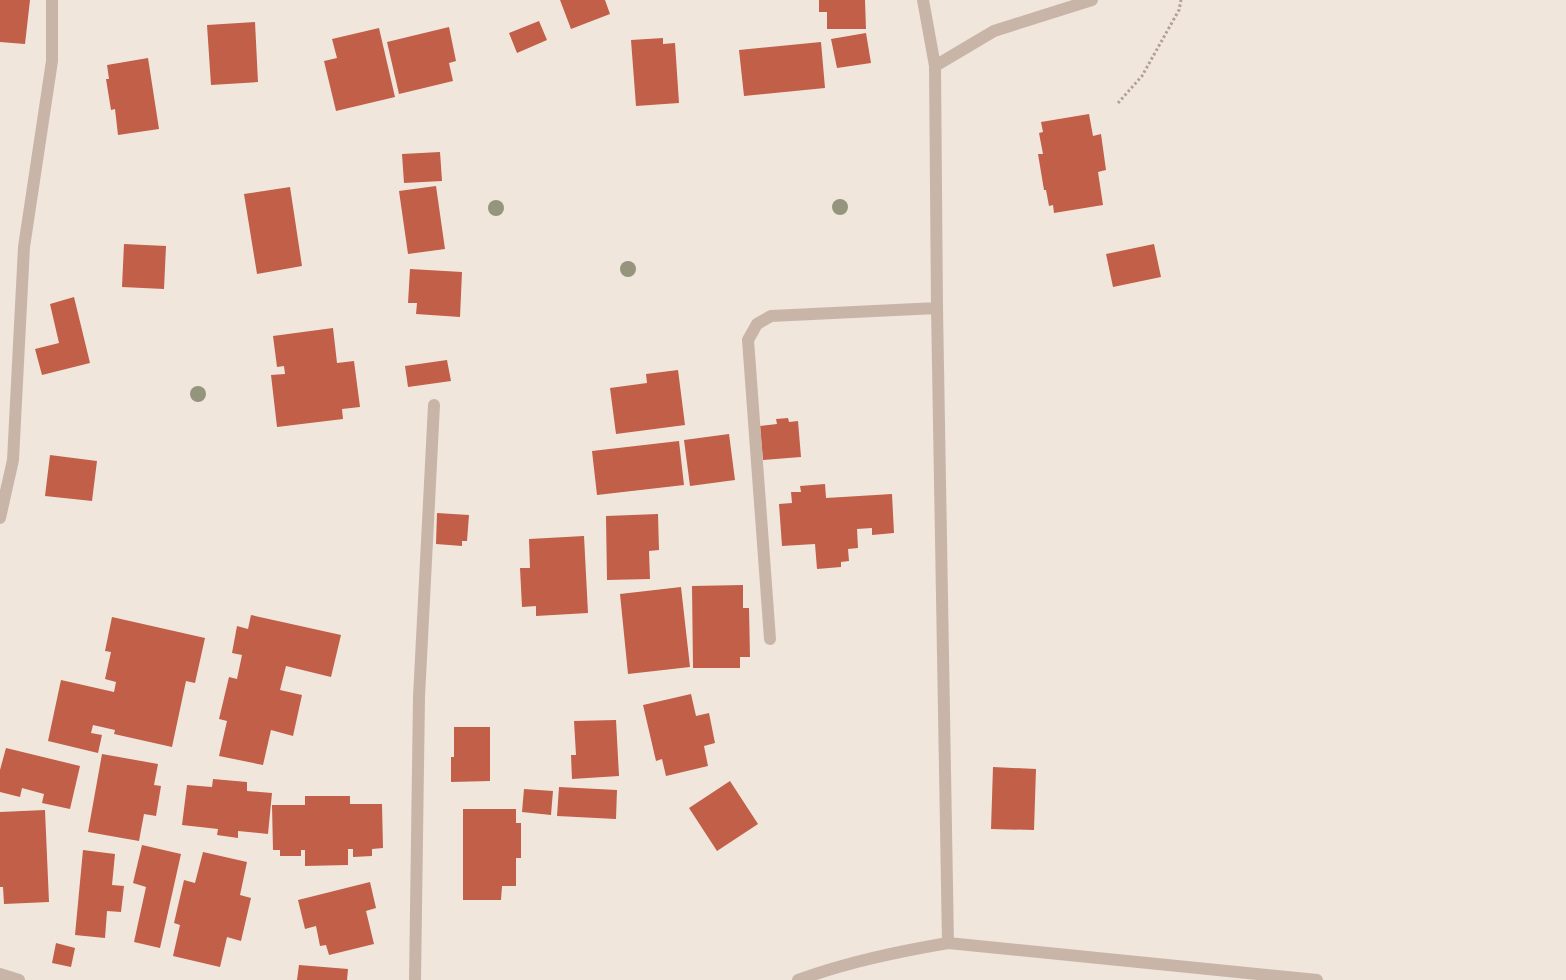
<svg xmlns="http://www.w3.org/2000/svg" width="1566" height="980" font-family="'Golos Text',sans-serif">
	<rect width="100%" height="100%" fill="#f1e6dc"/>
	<path fill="#c15f49" d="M 0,0 L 30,0 L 25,44 L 0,42 Z
		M 560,0 L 605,0 L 610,14 L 571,29 Z
		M 819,0 L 865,0 L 866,29 L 827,29 L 827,12 L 819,12 Z
		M 539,21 L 547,40 L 517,53 L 509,33 Z
		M 255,22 L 258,82 L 211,85 L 207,25 Z
		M 449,27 L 456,61 L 449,63 L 453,81 L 399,94 L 387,42 Z
		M 379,28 L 395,97 L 336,111 L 324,61 L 337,58 L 332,39 Z
		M 866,33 L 871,63 L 837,68 L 831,39 Z
		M 663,38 L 663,44 L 675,43 L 679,103 L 636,106 L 631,40 Z
		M 821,42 L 825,88 L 744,96 L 739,50 Z
		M 148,58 L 159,129 L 118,135 L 115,109 L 111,110 L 106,79 L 109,79 L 107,65 Z
		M 1089,114 L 1093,136 L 1101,134 L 1106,170 L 1098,172 L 1103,205 L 1054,213 L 1053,205 L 1049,206 L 1046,190 L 1044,190 L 1038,154 L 1043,154 L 1039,133 L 1043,132 L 1041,122 Z
		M 440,152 L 442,181 L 404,183 L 402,154 Z
		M 436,186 L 445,249 L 408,254 L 399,191 Z
		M 290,187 L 302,266 L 257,274 L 244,194 Z
		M 124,244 L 166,246 L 164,289 L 122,287 Z
		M 1154,244 L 1161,277 L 1113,287 L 1106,254 Z
		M 410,269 L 462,272 L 460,317 L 416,314 L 417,303 L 408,303 Z
		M 74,297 L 90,363 L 42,375 L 35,349 L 59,343 L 50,304 Z
		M 333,328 L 337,363 L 354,361 L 360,407 L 342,409 L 343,419 L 277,427 L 271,375 L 285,374 L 284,366 L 277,367 L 273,336 Z
		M 447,360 L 451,381 L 408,387 L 405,366 Z
		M 678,370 L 685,425 L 616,434 L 610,388 L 647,383 L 646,374 Z
		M 788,418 L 789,422 L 798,421 L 801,457 L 763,460 L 760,426 L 777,424 L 776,419 Z
		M 729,434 L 735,480 L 690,486 L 684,440 Z
		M 679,441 L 684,485 L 597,495 L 592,451 Z
		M 50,455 L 97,461 L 92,501 L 45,496 Z
		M 825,484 L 826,498 L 892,494 L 894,533 L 872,535 L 872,528 L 857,529 L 858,548 L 848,549 L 849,561 L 841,562 L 841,567 L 817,569 L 815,544 L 782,546 L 779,504 L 792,503 L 791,492 L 801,492 L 800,486 Z
		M 437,513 L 469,515 L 467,541 L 462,541 L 462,546 L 436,544 Z
		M 658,514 L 659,550 L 649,551 L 650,579 L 607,580 L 606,516 Z
		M 584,536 L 588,613 L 536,616 L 536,606 L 522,607 L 520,568 L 530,568 L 529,539 Z
		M 743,585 L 743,608 L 749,608 L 750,657 L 740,657 L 740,668 L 693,668 L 692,586 Z
		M 681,587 L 690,667 L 628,674 L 620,594 Z
		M 251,615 L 341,635 L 331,677 L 286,666 L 280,690 L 302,695 L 293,736 L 271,730 L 263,765 L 219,756 L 227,721 L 219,719 L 229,677 L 237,679 L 242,655 L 232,653 L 237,626 L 248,629 Z
		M 112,617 L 205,638 L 195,683 L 186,681 L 172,747 L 114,734 L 115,730 L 93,725 L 91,733 L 102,735 L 98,753 L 48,741 L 61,680 L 114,692 L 116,682 L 105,679 L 111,652 L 105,651 Z
		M 691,694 L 696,716 L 709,713 L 715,743 L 704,746 L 708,766 L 666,776 L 662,759 L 656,761 L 643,705 Z
		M 616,720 L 619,776 L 572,779 L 571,755 L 576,755 L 574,721 Z
		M 454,727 L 490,727 L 490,781 L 451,782 L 451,757 L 454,757 Z
		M 6,748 L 80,766 L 70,809 L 42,803 L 44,794 L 22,788 L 20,797 L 0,792 L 0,770 Z
		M 102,754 L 158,764 L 154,785 L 161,786 L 156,816 L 144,814 L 139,841 L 88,832 Z
		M 993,767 L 1036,769 L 1034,830 L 991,829 Z
		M 213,779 L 247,782 L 247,791 L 272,793 L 268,834 L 238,831 L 238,838 L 217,835 L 218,829 L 182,825 L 187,785 L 212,787 Z
		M 730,781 L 758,824 L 717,851 L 689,808 Z
		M 559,787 L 617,790 L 616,819 L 557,816 Z
		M 524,789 L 553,791 L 551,815 L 522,812 Z
		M 305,796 L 350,796 L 350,804 L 382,804 L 383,848 L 372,849 L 372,856 L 353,857 L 353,849 L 348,849 L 348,865 L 305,866 L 305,850 L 301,850 L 301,856 L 280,856 L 280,850 L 273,850 L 272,805 L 305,805 Z
		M 463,809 L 516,809 L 516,823 L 521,823 L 521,858 L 516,858 L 516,886 L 502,886 L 501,900 L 463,900 Z
		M 45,810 L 49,902 L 4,904 L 3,887 L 0,887 L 0,812 Z
		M 142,845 L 181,854 L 160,948 L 134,942 L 146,887 L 133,883 Z
		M 83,850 L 115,854 L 112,885 L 124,886 L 121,912 L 107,911 L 105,938 L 75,935 Z
		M 203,852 L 247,862 L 240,895 L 251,898 L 241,941 L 227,937 L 220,967 L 173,956 L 180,925 L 174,923 L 184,880 L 195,883 Z
		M 370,882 L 376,908 L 366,911 L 374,944 L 329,955 L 326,945 L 320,946 L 316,926 L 305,929 L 298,900 Z
		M 56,943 L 75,948 L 71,967 L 52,963 Z
		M 299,965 L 348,969 L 347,980 L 297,980 Z"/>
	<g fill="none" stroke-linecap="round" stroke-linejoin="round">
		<path stroke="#b49f93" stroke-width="3" stroke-dasharray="2.5 2.5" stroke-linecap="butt" d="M 1118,103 L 1142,76 L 1179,10 L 1181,0"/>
		<path stroke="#c9b5a8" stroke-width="12" d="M 923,0 L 935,66 L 937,308 L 948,943
			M 935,66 L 994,31 L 1092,0
			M 0,518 L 13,460 L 24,247 L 52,61 L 52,0
			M 770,639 L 748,340 L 757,324 L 771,316 L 937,308
			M 0,974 L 19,980
			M 415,980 L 419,697 L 434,405
			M 798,980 C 848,962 896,952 948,943 L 1317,980"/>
	</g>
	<g fill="#94957c">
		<circle cx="840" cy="207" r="8"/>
		<circle cx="496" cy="208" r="8"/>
		<circle cx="628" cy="269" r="8"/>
		<circle cx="198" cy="394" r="8"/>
	</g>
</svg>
